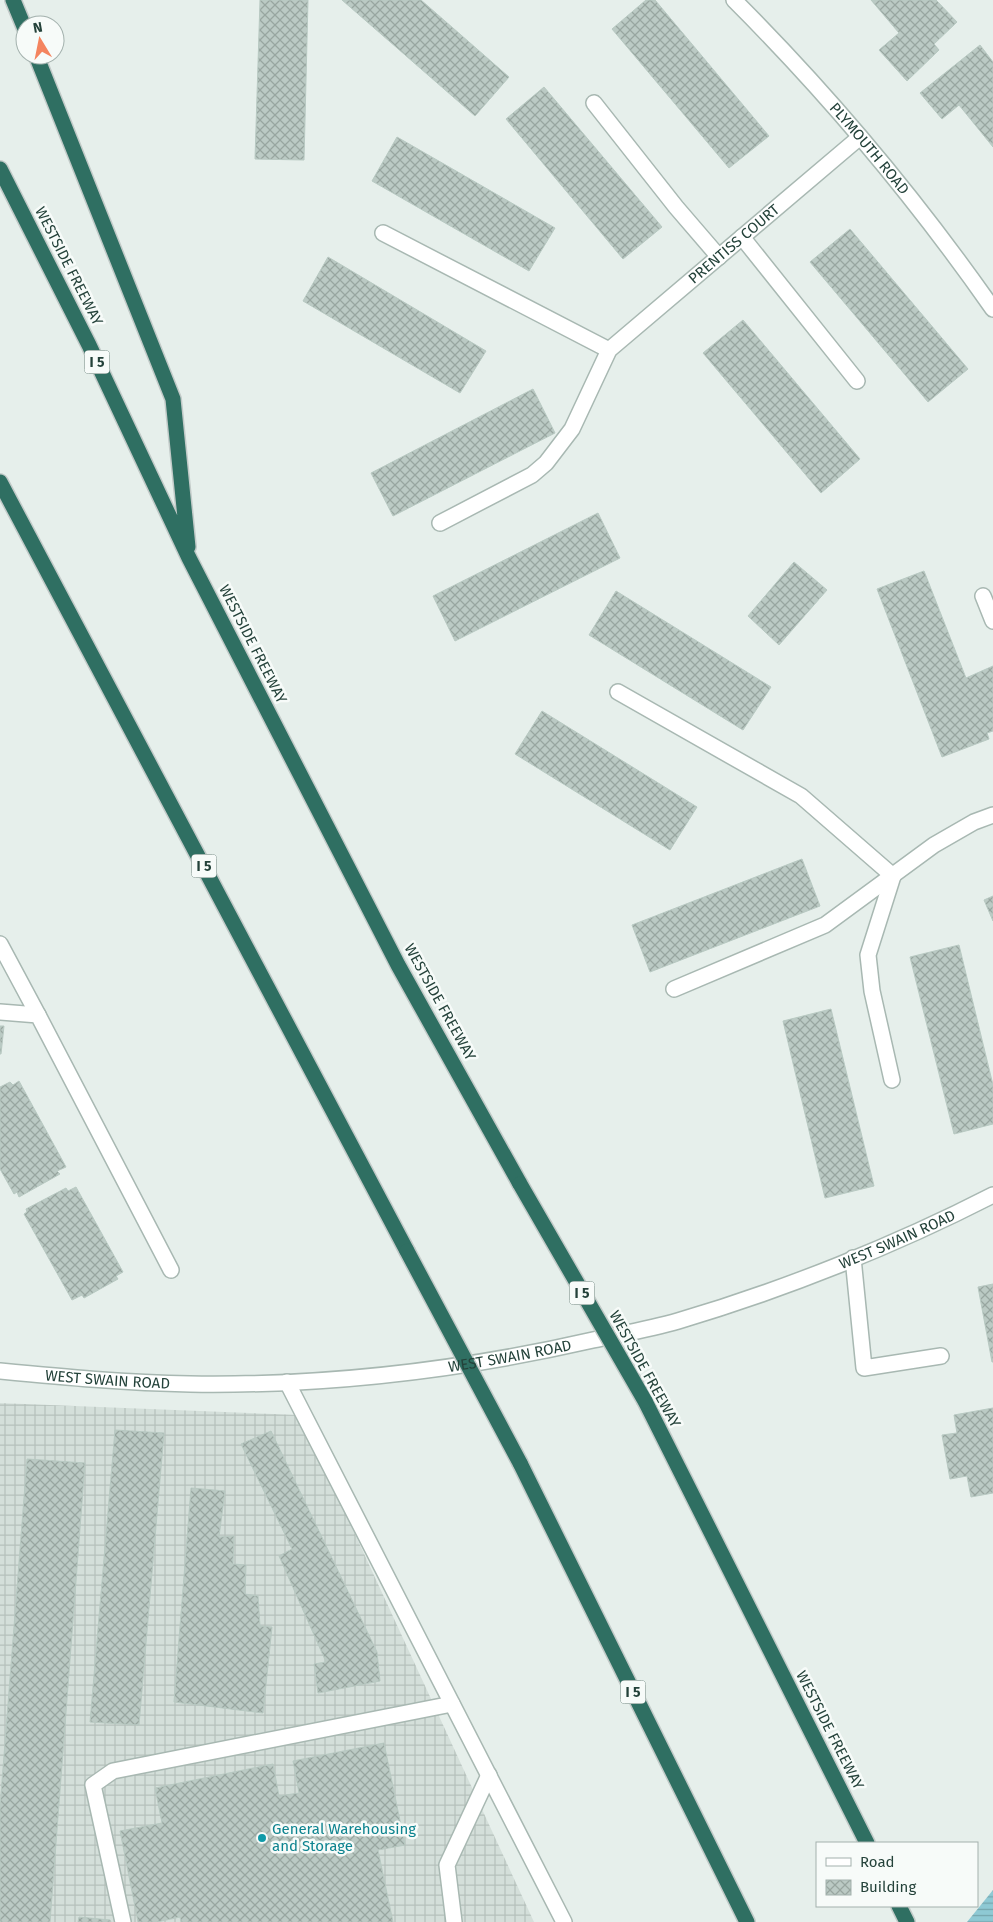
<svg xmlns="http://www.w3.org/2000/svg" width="993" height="1922" font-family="'Fira Sans',sans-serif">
	<defs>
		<pattern id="industrial-grid" width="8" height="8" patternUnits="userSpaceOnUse" patternTransform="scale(1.25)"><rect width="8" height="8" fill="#d4dfda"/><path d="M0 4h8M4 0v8" fill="none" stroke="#b6c1bc"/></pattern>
		<pattern id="water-rules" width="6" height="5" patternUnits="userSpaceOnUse" patternTransform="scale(1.25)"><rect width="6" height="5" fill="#8ec9d4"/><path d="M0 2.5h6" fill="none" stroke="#74a5ad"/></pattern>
		<pattern id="building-cross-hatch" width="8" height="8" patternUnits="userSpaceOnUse" patternTransform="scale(1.25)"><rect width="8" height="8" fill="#bbcac4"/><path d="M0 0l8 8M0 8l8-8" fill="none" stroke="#98a6a0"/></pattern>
	</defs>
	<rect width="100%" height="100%" fill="#e6efeb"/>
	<path fill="url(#industrial-grid)" d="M 0,1403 L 300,1415 L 534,1922 L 0,1922 Z"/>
	<path fill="url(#water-rules)" d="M 993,1890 L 993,1922 L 967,1922 Z"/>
	<path fill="url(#building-cross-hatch)" stroke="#b8c9c2" d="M 260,0 L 308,0 L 304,160 L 255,159 Z
		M 342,0 L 421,0 L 509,77 L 475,116 Z
		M 646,0 L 655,0 L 769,136 L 729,168 L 612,29 Z
		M 871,0 L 936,0 L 957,22 L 934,44 L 939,50 L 907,81 L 879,50 L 899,33 Z
		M 980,45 L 993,62 L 993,147 L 959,105 L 942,119 L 920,93 Z
		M 544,87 L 662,227 L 623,259 L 506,119 Z
		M 397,137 L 555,228 L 529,271 L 372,181 Z
		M 850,229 L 968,369 L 928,402 L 810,262 Z
		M 328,257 L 486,351 L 460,393 L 303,301 Z
		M 743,320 L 860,459 L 821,493 L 703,353 Z
		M 533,389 L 555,433 L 393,516 L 371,473 Z
		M 598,513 L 620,558 L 455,641 L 433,596 Z
		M 794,562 L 827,590 L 779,645 L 748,616 Z
		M 924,571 L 966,678 L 993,666 L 993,731 L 987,733 L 989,739 L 942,757 L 877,589 Z
		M 616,591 L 771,687 L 743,730 L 589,635 Z
		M 542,711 L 697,807 L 670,850 L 515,754 Z
		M 802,859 L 820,906 L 650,972 L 632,925 Z
		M 993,896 L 993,921 L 984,900 Z
		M 959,945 L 993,1085 L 993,1124 L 954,1134 L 910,957 Z
		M 831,1009 L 874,1186 L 825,1198 L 783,1021 Z
		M 0,1026 L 4,1026 L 1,1054 L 0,1054 Z
		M 19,1081 L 66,1167 L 57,1171 L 60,1174 L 19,1197 L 17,1192 L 14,1194 L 0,1169 L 0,1087 L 10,1082 L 13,1085 Z
		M 76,1187 L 123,1272 L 116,1276 L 118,1279 L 84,1298 L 82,1295 L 72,1300 L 24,1214 L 27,1212 L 26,1209 L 66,1188 L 68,1191 Z
		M 993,1284 L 993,1362 L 992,1362 L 978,1287 Z
		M 993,1408 L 993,1493 L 971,1497 L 967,1476 L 950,1479 L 942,1435 L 957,1433 L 954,1415 Z
		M 115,1430 L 164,1433 L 139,1725 L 90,1722 Z
		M 271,1431 L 377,1652 L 380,1681 L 318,1693 L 314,1664 L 326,1662 L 279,1556 L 292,1549 L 241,1444 Z
		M 27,1459 L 85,1463 L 50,1922 L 0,1922 L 0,1807 Z
		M 191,1488 L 225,1491 L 219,1537 L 234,1536 L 233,1564 L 246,1565 L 245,1594 L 258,1596 L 260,1626 L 272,1627 L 263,1713 L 174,1702 Z
		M 384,1743 L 405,1845 L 378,1850 L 393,1922 L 181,1922 L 180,1917 L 157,1922 L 138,1922 L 120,1831 L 162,1823 L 155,1788 L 273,1764 L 279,1796 L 299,1793 L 293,1761 Z
		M 79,1917 L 110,1920 L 111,1922 L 78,1922 Z"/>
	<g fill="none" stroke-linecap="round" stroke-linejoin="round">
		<defs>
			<g id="minor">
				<path id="s1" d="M 734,0 C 829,95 916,199 993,309"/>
				<path d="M 594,103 L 676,207 L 719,257"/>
				<path d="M 383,233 L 609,350"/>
				<path d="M 742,237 L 857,381"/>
				<path id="s2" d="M 440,523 L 532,475 L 546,463 L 572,429 L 609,350 L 860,137"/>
				<path d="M 983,596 L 993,621"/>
				<path d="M 618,692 L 801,796 L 893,876"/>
				<path d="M 0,944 L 38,1015"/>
				<path d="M 674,989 L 825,925 L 934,845 L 974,822 L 993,815"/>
				<path d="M 0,1012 L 38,1015 L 171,1270"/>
				<path d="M 892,1080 L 872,991 L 868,955 L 893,876"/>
				<path d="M 853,1258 L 864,1368 L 941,1356"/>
				<path id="s3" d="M 0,1371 C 63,1377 127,1383 190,1384 C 324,1386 462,1370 593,1340 C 621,1334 651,1329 678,1321 C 783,1290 896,1245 993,1195"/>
				<path d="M 287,1382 L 564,1922"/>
				<path d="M 123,1922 L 93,1785 L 113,1771 L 452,1704"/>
				<path d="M 454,1922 L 447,1865 L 489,1775"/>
			</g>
			<path id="highway" d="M 13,0 L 25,29
				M 36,55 L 173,399 L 188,547
				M 0,169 L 89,345 L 189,558 L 398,965 L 520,1184
				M 0,482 L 407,1251
				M 645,1401 L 867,1843
				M 520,1463 L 747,1922
				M 899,1906 L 907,1922"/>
		</defs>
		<use href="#minor" stroke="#a8b8b2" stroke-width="18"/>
		<use href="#highway" stroke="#c2cac8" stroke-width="18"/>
		<use href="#minor" stroke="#fff" stroke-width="15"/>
		<use href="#highway" stroke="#2f6f62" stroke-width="15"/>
		<defs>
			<path id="highway-bridge" d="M 520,1184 L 645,1401
				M 407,1251 L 520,1463"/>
		</defs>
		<use href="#highway-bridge" stroke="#c2cac8" stroke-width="18" stroke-linecap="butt"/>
		<use href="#highway-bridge" stroke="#2f6f62" stroke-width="15"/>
	</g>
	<circle fill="#0f9aa8" stroke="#f7fbf9" stroke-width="2" cx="262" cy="1838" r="5"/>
	<g text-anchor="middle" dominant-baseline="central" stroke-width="5" stroke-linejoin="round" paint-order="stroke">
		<g fill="#f7fbf9" stroke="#637a73" stroke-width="1">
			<rect x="84.5" y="350.5" width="25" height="23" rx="4"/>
			<rect x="191.5" y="854.5" width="25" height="23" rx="4"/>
			<rect x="569.5" y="1281.5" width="25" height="23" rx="4"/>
			<rect x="620.5" y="1680.5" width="25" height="23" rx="4"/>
		</g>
		<g font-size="14" font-weight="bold" fill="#24423a">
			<text x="97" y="362">I 5</text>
			<text x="204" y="866">I 5</text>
			<text x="582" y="1293">I 5</text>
			<text x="633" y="1692">I 5</text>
		</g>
		<g font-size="15" fill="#24423a" stroke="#f7fbf9">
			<text stroke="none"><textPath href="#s1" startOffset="201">PLYMOUTH ROAD</textPath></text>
			<text stroke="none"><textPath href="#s2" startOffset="416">PRENTISS COURT</textPath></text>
			<text transform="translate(69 266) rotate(63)">WESTSIDE FREEWAY</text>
			<text transform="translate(253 644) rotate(63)">WESTSIDE FREEWAY</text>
			<text transform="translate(440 1002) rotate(61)">WESTSIDE FREEWAY</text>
			<text stroke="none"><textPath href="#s3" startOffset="918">WEST SWAIN ROAD</textPath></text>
			<text stroke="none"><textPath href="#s3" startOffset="512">WEST SWAIN ROAD</textPath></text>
			<text transform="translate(645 1369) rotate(61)">WESTSIDE FREEWAY</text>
			<text stroke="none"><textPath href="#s3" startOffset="108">WEST SWAIN ROAD</textPath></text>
			<text transform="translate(830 1730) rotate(63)">WESTSIDE FREEWAY</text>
		</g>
		<g font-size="15" fill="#0d838f" stroke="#f7fbf9" text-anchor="start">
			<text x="272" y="1829">General Warehousing<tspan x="272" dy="17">and Storage</tspan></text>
		</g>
	</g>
	<rect x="816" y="1842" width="162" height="65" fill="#f7fbf9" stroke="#a3b1ad"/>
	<rect x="826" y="1858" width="25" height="8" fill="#ffffff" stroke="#a3b1ad"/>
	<text x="860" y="1867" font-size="15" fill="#24423a">Road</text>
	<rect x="826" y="1880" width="25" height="15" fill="url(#building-cross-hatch)" stroke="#a3b1ad"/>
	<text x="860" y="1892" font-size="15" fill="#24423a">Building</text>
	<g transform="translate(40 40) rotate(350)"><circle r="24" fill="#f7fbf9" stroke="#a3b1ad"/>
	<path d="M0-4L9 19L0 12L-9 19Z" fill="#f4845f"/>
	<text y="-8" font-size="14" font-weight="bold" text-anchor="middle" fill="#24423a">N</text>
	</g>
</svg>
